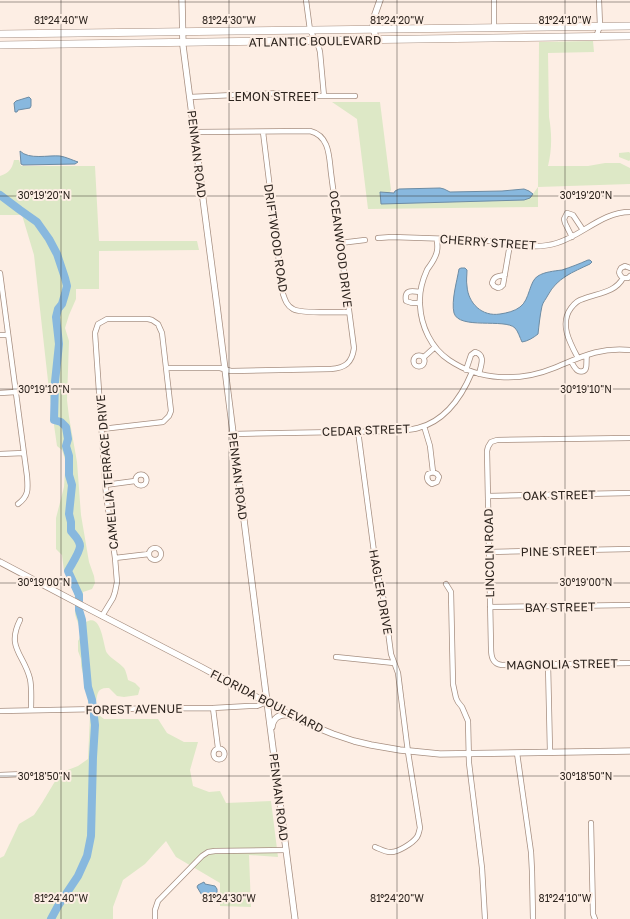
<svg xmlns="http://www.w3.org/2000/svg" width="630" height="919" font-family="'Golos Text',sans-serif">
	<rect width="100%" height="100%" fill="#fdeee4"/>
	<path fill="#dde8c6" d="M 593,41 L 594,52 L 548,53 L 549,117 C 552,133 552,150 548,166 L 588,166 L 605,163 L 620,163 L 630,168 L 630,184 L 538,187 L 538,207 L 368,209 L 357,119 L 332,102 L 380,102 L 391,190 L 389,193 L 381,192 L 381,204 L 524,200 L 530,198 L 538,187 L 539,42 Z
		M 629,152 L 630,153 L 630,160 L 629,161 L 619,157 L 619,153 Z
		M 14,160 L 19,160 L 21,166 L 95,166 L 99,241 L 197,241 L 199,250 L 99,251 L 99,289 L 76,289 L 76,299 L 69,315 L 65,328 L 69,341 L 67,400 L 69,417 L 77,462 L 81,515 L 89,562 L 94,576 L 95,583 L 92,589 L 83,592 L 83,599 L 74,595 L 74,588 L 69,578 L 64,571 L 62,555 L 56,549 L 56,518 L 64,487 L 65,472 L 65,459 L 62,450 L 57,446 L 49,390 L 34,255 L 22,215 L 0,215 L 0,176 C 9,173 12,169 14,160 Z
		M 76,607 L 83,611 L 86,622 C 102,612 103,646 107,653 C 111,659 119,662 124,668 C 126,671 127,676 128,680 L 135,683 L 140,688 L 138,695 L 124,697 L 117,696 L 109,688 C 97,687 97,694 96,704 L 88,704 L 89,694 L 85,690 L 84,685 L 84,677 L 81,666 L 81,659 L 78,651 L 78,641 C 84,633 77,623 75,614 C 75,612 76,609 76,607 Z
		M 90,715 L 99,715 L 104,719 L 158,719 L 167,733 L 184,742 L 198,742 L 190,770 L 193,786 L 209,792 L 220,791 L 226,803 L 271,801 L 278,857 L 249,855 L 251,907 L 220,906 L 220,883 L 176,857 L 166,841 L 145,864 L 123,880 L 113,907 L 113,919 L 0,919 L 0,858 L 4,856 L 19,824 L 34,815 L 42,803 L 60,773 L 78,766 L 88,759 Z"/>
	<path fill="#88b8de" stroke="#6d8ca4" d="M 29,97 L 31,99 L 31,106 L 30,108 L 18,110 L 17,112 L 15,112 L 14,103 L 16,101 Z
		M 20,151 C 29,160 48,155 60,156 C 66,157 72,160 78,162 L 75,164 L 23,165 L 21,164 Z
		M 440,188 L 444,189 L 450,192 L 502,191 L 524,189 L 529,191 L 533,194 L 530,198 L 524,200 L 381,204 L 380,192 L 394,193 L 395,191 L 399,189 Z
		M 588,260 L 590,260 L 592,262 L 590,264 C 573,272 557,278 548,295 C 546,299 543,302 542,306 C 540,315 539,325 538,334 C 533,338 528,341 522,342 C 520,338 518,331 515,328 C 505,318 459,330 454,313 C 451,301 457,281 459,269 L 461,268 L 465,268 L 467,270 C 467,275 466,281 467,286 C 468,303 482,317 500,314 C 507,313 515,311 520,307 C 530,300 529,281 538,276 C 544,272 554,271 562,270 C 571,267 579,264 588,260 Z
		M 204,882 L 205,884 L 215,886 L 217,889 L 217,901 L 216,902 L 206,902 L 197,887 L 198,885 Z"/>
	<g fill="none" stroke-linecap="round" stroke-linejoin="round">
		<path stroke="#88b8de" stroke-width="8" d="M 0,195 L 20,210 L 37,222 L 49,239 L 57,254 L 65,278 L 67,286 L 65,294 L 62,304 L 58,309 L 56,317 L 59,344 L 55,382 L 54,420 L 61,422 L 66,427 L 68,439 L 66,446 L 69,456 L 69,475 L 72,485 L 69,514 L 71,522 L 71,531 C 74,535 80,540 80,546 C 80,552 71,565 68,571 L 79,595 L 79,610 L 82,620 L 88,687 L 92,700 L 95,725 L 93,757 L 91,836 L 87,856 L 78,876 L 58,906 L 51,919"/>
		<defs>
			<path id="minor" d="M 306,0 L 310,30 L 319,48 L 320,52 L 324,96
				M 494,0 L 494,28
				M 596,37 L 600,26 L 599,0
				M 190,97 L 280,93 L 305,96 L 355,96
				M 263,132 L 283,294 C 285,300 287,306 293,309 C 301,314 338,312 349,312
				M 572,237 L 565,223 L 564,219 L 567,213 L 573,215 L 583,230
				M 378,238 L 392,237 L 481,240 C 506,242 532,251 557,243 C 583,235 602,212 630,212
				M 437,239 C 437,243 438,247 437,251 C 436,258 431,264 427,270 C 422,281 419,293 420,305 C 421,326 431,348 449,360 C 480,381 520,382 554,368 C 581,357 599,347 630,350
				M 340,243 L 365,240
				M 0,273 L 27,476 C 28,489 29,496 18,504
				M 505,275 C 498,276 494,276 492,283 L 494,286 L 498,288 L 501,287 L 503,285 L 510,244
				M 623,278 C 619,275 618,272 621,268 L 625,266 L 630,268
				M 623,278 L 628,278 L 630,276
				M 420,303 L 412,303 L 406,301 C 404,289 412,291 420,292
				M 0,335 L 8,335
				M413.5 361a5.5 5.5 0 1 1 11 0a5.5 5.5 0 1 1-11 0Z
				M 424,357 L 435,347
				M 578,358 C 570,343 559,324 571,308 C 574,304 578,300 583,299 C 597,293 615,293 623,278
				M 571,361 C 572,363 574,367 576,369 C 579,373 585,372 586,368 C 587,364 586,359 587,355
				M 166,368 L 220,368 L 231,371 L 331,369 C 345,368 352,363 354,348 L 331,173 C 329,157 330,136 310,131 L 195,132
				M 466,370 L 471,355 L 475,352 C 486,355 481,365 479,374
				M 0,393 L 16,392
				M 424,426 L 430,446 L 433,472 L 437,474 L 439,477 L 437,482 L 432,484 C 428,482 426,479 428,474 L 433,472
				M 102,429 L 163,422 L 169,416 L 171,411 L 162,333 L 158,324 L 152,320 L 148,319 L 107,319 L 98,324 L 95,333 L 106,494 L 115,558 L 117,582 L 115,592 L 113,598 L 102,616
				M 358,431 L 376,567 L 384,601 L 391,654 L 398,673 L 408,752 L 420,828 C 419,831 419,834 417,837 C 413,843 397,853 390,852 C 385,852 380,849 375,847
				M 233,434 L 397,431 C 404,430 411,430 418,428 C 445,421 462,396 472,372
				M 630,438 L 497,440 L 491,442 L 488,447 L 487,451 L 491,647 C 491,656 492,664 502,665 L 630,663
				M 0,454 L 24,453
				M135.5 480a5.5 5.5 0 1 1 11 0a5.5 5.5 0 1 1-11 0Z
				M 105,485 L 135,481
				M 488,496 L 630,493
				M149 554a6 6 0 1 1 12 0a6 6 0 1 1-12 0Z
				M 489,552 L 630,549
				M 115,558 L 149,554
				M 446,584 L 451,592 L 453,684 L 456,698 L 458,702 L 462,707 L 468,721 L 469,763 L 482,868 L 485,919
				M 490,607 L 630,605
				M 20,620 C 6,648 24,654 30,679 C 32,689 31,700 31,710
				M 336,657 L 394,663
				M 548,664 L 550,752
				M 213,708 L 218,748
				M 0,711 L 100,709 L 213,708 L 249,706 L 257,706 L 267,702
				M213.5 754a5.5 5.5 0 1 1 11 0a5.5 5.5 0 1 1-11 0Z
				M 517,753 L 531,852 L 532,871 L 533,919
				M 0,775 L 25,774
				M 591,823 L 593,914 L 595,919
				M 155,919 L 155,910 L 158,901 L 202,856 L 208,852 L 215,851 L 286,850"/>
			<path id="tertiary" d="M 182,0 L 183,46 L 217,306 L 267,702 L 295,919
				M 377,40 L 373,29 L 373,20 L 380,0
				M 0,562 L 89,609 L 201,667 L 301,721 L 333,734 L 354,741 L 371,745 L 400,750 L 440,754 L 630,751
				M 272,727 C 273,718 279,714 288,715"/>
			<path id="trunk" d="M 0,34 L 630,26
				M 0,45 L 630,36"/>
		</defs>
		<use href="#minor" stroke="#a78f81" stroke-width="6"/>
		<use href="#tertiary" stroke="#a78f81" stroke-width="7"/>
		<use href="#trunk" stroke="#a78f81" stroke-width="8"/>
		<use href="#minor" stroke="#fff" stroke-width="4.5"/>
		<use href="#tertiary" stroke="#fff" stroke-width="5.5"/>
		<use href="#trunk" stroke="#fff" stroke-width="7"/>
	</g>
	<path fill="none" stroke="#2d241e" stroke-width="1" stroke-opacity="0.45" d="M 61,0 L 61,919M 229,0 L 229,919M 397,0 L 397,919M 565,0 L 565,919M 0,2 L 630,2M 0,196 L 630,196M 0,389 L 630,389M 0,583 L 630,583M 0,776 L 630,776"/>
	<g text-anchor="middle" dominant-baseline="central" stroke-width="4" stroke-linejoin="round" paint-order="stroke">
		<g font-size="12" fill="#2d241e" stroke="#fdeee4">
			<text transform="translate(315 41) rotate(-1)">ATLANTIC BOULEVARD</text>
			<text x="273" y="96">LEMON STREET</text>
			<text transform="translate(197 154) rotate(83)">PENMAN ROAD</text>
			<text transform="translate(276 238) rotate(82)">DRIFTWOOD ROAD</text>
			<text transform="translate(488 242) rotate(4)">CHERRY STREET</text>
			<text transform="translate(341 249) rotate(83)">OCEANWOOD DRIVE</text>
			<text transform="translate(366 430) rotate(-2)">CEDAR STREET</text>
			<text transform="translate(107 472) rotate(-95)">CAMELLIA TERRACE DRIVE</text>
			<text transform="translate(238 476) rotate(83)">PENMAN ROAD</text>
			<text transform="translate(559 495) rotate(-1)">OAK STREET</text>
			<text transform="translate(559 551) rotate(-1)">PINE STREET</text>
			<text transform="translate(489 553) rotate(-91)">LINCOLN ROAD</text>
			<text transform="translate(381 592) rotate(80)">HAGLER DRIVE</text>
			<text transform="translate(560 607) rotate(-1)">BAY STREET</text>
			<text transform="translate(562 664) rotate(-1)">MAGNOLIA STREET</text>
			<text transform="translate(267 701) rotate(27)">FLORIDA BOULEVARD</text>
			<text transform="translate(134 709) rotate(-1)">FOREST AVENUE</text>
			<text transform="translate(279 797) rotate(83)">PENMAN ROAD</text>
		</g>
	</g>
	<g font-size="10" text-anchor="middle" fill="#2d241e" stroke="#fdeee4" stroke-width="4" stroke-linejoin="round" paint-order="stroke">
		<text x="61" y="24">81°24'40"W</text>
		<text x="229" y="24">81°24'30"W</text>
		<text x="397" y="24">81°24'20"W</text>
		<text x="565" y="24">81°24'10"W</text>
		<text x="44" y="199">30°19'20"N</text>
		<text x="586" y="199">30°19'20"N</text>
		<text x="44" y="393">30°19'10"N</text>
		<text x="586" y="393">30°19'10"N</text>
		<text x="44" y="586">30°19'00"N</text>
		<text x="586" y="586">30°19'00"N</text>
		<text x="44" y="780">30°18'50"N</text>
		<text x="586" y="780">30°18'50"N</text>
		<text x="61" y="902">81°24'40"W</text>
		<text x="229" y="902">81°24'30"W</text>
		<text x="397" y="902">81°24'20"W</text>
		<text x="565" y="902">81°24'10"W</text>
	</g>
</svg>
